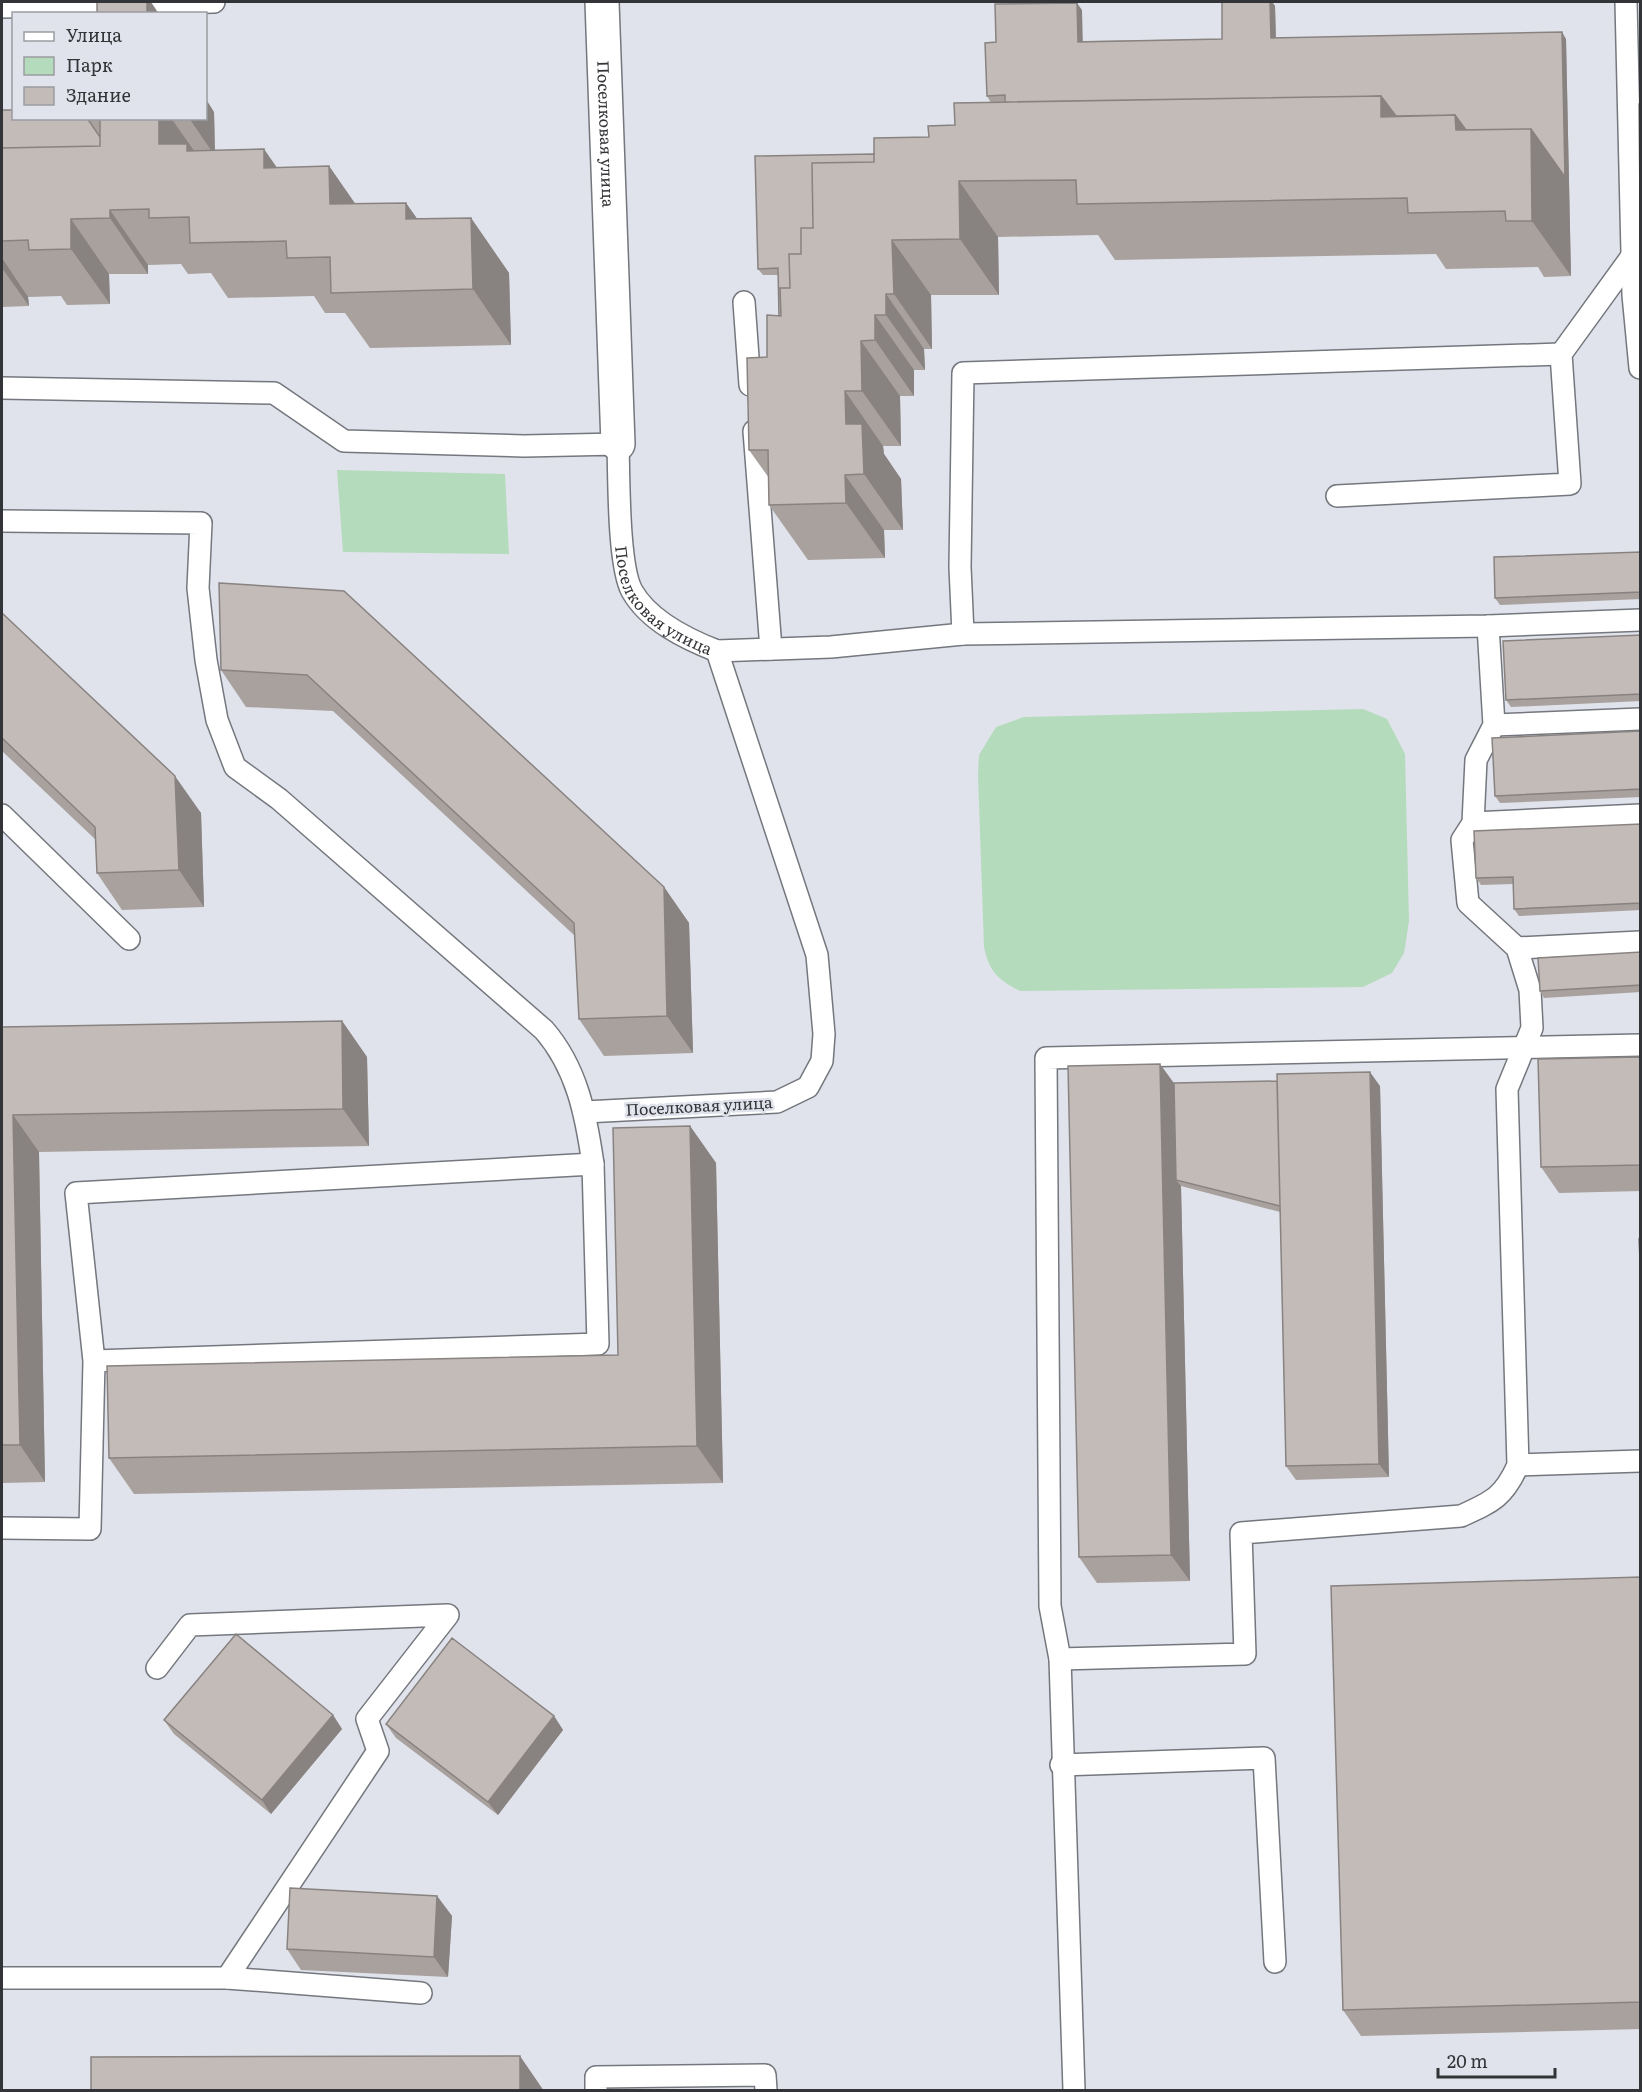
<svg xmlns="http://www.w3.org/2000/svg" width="1642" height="2092" font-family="Literata,serif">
	<rect width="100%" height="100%" fill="#e0e3eb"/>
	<path fill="#b4dbbb" d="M 337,470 L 505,474 L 509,554 L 343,552 Z
		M 1363,709 L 1387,719 L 1405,754 L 1409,921 L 1404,953 L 1392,973 L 1363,987 L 1020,991 C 998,980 989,971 984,947 L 978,775 L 979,755 L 996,727 L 1024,717 Z"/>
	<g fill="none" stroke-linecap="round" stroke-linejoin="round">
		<defs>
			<g id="lane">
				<path d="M 1626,2 L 1633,295 L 1640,368"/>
				<path d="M 2,7 L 214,2"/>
				<path d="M 744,302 L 750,385"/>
				<path id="s1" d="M 2,388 L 274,393 L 344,441 L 524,446 L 618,444 C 619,476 618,566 632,591 C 649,621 686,639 717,651 L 817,955 L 824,1034 L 822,1061 L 808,1087 L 777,1102 L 585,1112"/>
				<path d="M 754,431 L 771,649"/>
				<path d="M 1337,496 L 1570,484 L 1561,354 L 1632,256"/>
				<path d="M 2,521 L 201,523 L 198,588 L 206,660 L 217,720 L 235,767 L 279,799 L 544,1030 C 577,1068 586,1115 593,1164"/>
				<path d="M 963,634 L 1488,626 L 1640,620"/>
				<path d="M 717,651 L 831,647 L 963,634 L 960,567 L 963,373 L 1561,354"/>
				<path d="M 1494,725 L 1640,719"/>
				<path d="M 2,815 L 129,939"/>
				<path d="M 1473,823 L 1640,815"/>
				<path d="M 1517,948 L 1640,942"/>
				<path d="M 1518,1465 L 1640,1461"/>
				<path d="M 2,1528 L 90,1529 L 94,1361 L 76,1193 L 593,1164 L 598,1344 L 94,1361"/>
				<path d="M 1060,1659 L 1245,1654 L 1241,1533 L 1461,1516 C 1492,1502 1504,1497 1518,1465 L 1507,1089 L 1532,1028 L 1530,990 L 1517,948 L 1468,903 L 1462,840 L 1473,823 L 1476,760 L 1494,725 L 1488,626"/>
				<path d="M 1061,1765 L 1264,1758 L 1275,1962"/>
				<path d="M 2,1978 L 227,1978 L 378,1751 L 367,1719 L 448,1615 L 190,1625 L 157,1668"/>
				<path d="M 227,1978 L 421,1993"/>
				<path d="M 596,2090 L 596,2077 L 765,2075 L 766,2090"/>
				<path d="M 1074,2090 L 1060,1659 L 1050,1606 L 1046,1058 L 1640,1045"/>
			</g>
			<g id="street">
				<path id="s2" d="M 602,2 L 618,444"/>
			</g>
		</defs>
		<use href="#lane" stroke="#74777d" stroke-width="24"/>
		<use href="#street" stroke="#74777d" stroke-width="36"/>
		<use href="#lane" stroke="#fff" stroke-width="21"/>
		<use href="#street" stroke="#fff" stroke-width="33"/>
	</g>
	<path fill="#a8a19e" d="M 1222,2 L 1272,2 L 1275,6 L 1276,38 L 1566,39 L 1571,276 L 1544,277 L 1538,267 L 1446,269 L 1436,254 L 1115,260 L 1098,235 L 998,237 L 999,295 L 931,295 L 932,349 L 924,349 L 925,370 L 914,370 L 914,396 L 900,396 L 901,446 L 883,446 L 884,454 L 901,479 L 903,530 L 884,530 L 885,558 L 808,560 L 769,505 L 769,478 L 749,450 L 767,357 L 779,316 L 778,275 L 763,275 L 758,269 L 874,154 L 929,137 L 955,125 L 991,103 L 987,96 L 996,42 L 1082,10 L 1082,41 L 1222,39 Z
		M 2,110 L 14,118 L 206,118 L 214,112 L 215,151 L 277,168 L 329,166 L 355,204 L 406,203 L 417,219 L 471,218 L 509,273 L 511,345 L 370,348 L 345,313 L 325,313 L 314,296 L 228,298 L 211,273 L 188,274 L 181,264 L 148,265 L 148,274 L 109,274 L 110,304 L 67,305 L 61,296 L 28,297 L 29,306 L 2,307 Z
		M 1641,552 L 1641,599 L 1500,605 L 1495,598 Z
		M 219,583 L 664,887 L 689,923 L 693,1053 L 604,1056 L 579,1019 L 575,936 L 333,711 L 246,707 L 221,670 Z
		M 2,613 L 201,813 L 204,907 L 122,910 L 97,873 L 96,840 L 2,751 Z
		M 1641,635 L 1641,701 L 1511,707 L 1506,700 Z
		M 1641,731 L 1641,797 L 1500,803 L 1495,796 Z
		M 1641,824 L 1641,910 L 1519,916 L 1514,909 L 1513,884 L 1481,885 L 1476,878 Z
		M 1641,952 L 1641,992 L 1544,998 L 1540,991 Z
		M 342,1021 L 367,1057 L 369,1146 L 39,1152 L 45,1482 L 2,1483 L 2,1027 Z
		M 1641,1057 L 1641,1191 L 1559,1193 L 1541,1167 Z
		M 1174,1083 L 1380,1086 L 1389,1477 L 1296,1480 L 1286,1466 L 1280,1212 L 1181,1186 L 1190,1581 L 1097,1583 L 1079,1557 Z
		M 690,1126 L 716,1163 L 723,1483 L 134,1494 L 109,1458 L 618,1355 Z
		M 1641,1577 L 1641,2029 L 1361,2036 L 1343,2010 Z
		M 333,1715 L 342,1729 L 271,1814 L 174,1734 L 164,1720 Z
		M 554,1716 L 563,1730 L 498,1815 L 396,1738 L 386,1724 Z
		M 437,1896 L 452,1916 L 448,1977 L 301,1970 L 287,1949 Z"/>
	<path fill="#888381" d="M 147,2 L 151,2 L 159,14 L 147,14 Z
		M 1270,2 L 1272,2 L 1275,6 L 1276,45 L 1271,38 Z
		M 1077,3 L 1082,10 L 1083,49 L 1078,42 Z
		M 1562,32 L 1566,39 L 1571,276 L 1532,221 L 1531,129 Z
		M 1381,96 L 1420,151 L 1381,117 Z
		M 206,99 L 214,112 L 215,156 L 189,118 L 206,118 Z
		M 1455,115 L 1494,171 L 1456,130 Z
		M 159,118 L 171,118 L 197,155 L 159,144 Z
		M 264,149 L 303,205 L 264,168 Z
		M 329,166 L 368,222 L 330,204 Z
		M 959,181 L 998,237 L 999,295 L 960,239 Z
		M 406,203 L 445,258 L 406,219 Z
		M 110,210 L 148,265 L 148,274 L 110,218 Z
		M 471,218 L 509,273 L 511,345 L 473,289 Z
		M 71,219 L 109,274 L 110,304 L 71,249 Z
		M 892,240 L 931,295 L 932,349 L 894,294 Z
		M 2,258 L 28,297 L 29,306 L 2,268 Z
		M 886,294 L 924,349 L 925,370 L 886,315 Z
		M 875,315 L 914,370 L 914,396 L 875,340 Z
		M 861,341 L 900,396 L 901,446 L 862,391 Z
		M 845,391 L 883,446 L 884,454 L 901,479 L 903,530 L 864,474 L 846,424 Z
		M 845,475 L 884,530 L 885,558 L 846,503 Z
		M 175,776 L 201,813 L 204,907 L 179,870 Z
		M 664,887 L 689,923 L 693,1053 L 667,1016 Z
		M 342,1021 L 367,1057 L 369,1146 L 343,1109 Z
		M 1160,1064 L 1179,1090 L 1176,1180 L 1181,1186 L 1190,1581 L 1171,1555 Z
		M 1370,1072 L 1380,1086 L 1389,1477 L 1379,1464 Z
		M 13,1115 L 39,1152 L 45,1482 L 20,1445 Z
		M 690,1126 L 716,1163 L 723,1483 L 697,1446 Z
		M 333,1715 L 342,1729 L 271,1814 L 262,1800 Z
		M 554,1716 L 563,1730 L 498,1815 L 488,1802 Z
		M 437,1896 L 452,1916 L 448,1977 L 434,1957 Z
		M 520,2056 L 544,2091 L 520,2091 Z"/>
	<path fill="#c3bbb8" stroke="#888381" stroke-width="1.5" d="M 97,2 L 147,2 L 147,14 L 97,14 Z
		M 1222,2 L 1270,2 L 1271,38 L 1562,32 L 1565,177 L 1531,129 L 1466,130 L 1455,115 L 1396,116 L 1381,96 L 1005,102 L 1005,95 L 987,96 L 985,43 L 996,42 L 995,4 L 1077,3 L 1078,42 L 1222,39 Z
		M 1381,96 L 1381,117 L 1455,115 L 1456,130 L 1531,129 L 1532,221 L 1506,221 L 1505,211 L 1408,213 L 1407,198 L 1077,204 L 1076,180 L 959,181 L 960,239 L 892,240 L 894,294 L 886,294 L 886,315 L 875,315 L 875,340 L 861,341 L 862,391 L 845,391 L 846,424 L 862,424 L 864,474 L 845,475 L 846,503 L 769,505 L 768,450 L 749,450 L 747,358 L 767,357 L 767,315 L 781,316 L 780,288 L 790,288 L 789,254 L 801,254 L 801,228 L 813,228 L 812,163 L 874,162 L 874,138 L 929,137 L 928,126 L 955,125 L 954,103 Z
		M 1639,104 L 1641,104 L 1641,201 L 1640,201 Z
		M 2,110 L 14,110 L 14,118 L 87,118 L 100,137 L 100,146 L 2,148 Z
		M 100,118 L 159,118 L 159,144 L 187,144 L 187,151 L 264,149 L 264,168 L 329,166 L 330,204 L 406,203 L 406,219 L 471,218 L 473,289 L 331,293 L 330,257 L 287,258 L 286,241 L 190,243 L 189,217 L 149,218 L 149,209 L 110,210 L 110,218 L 71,219 L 71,249 L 29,250 L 28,240 L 2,241 L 2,148 L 100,146 Z
		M 874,154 L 874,162 L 812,163 L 813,228 L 801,228 L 801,254 L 789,254 L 790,288 L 780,288 L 781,316 L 779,316 L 778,268 L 758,269 L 755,156 Z
		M 1641,552 L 1641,592 L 1495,598 L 1494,557 Z
		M 219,583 L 344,591 L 664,887 L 667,1016 L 579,1019 L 574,923 L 307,675 L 221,670 Z
		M 2,613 L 175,776 L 179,870 L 97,873 L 95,827 L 2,738 Z
		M 1641,635 L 1641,694 L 1506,700 L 1503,641 Z
		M 1641,731 L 1641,789 L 1495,796 L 1492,738 Z
		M 1641,824 L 1641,903 L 1514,909 L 1513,877 L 1476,878 L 1474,831 Z
		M 1641,952 L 1641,985 L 1540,991 L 1538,958 Z
		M 342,1021 L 343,1109 L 13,1115 L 20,1445 L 2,1445 L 2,1027 Z
		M 1641,1057 L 1641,1165 L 1541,1167 L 1538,1059 Z
		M 1160,1064 L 1171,1555 L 1079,1557 L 1068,1066 Z
		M 1370,1072 L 1379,1464 L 1286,1466 L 1277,1074 Z
		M 1277,1081 L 1280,1206 L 1176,1180 L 1174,1083 Z
		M 690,1126 L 697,1446 L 109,1458 L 107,1366 L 618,1355 L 613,1128 Z
		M 1639,1239 L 1641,1239 L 1641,1281 Z
		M 1641,1577 L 1641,2002 L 1343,2010 L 1331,1586 Z
		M 236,1634 L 333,1715 L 262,1800 L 164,1720 Z
		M 452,1638 L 554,1716 L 488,1802 L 386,1724 Z
		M 290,1888 L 437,1896 L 434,1957 L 287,1949 Z
		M 520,2056 L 520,2091 L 91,2091 L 91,2057 Z"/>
	<g text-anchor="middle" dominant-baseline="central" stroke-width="5" stroke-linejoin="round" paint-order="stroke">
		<g font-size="16" fill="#333437" stroke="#e0e3eb">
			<text stroke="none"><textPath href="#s2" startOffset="132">Поселковая улица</textPath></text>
			<text stroke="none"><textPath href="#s1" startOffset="806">Поселковая улица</textPath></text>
			<text transform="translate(699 1105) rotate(-3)">Поселковая улица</text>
		</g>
	</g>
	<rect width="1642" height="2092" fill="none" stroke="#333437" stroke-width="6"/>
	<rect x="12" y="12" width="195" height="108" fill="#e0e3eb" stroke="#9b9da3" stroke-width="1.5"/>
	<rect x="24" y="32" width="30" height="9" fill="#ffffff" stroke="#9b9da3" stroke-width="1.5"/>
	<text x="66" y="42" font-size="18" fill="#333437">Улица</text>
	<rect x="24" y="57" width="30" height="18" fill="#b4dbbb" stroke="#9b9da3" stroke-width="1.5"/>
	<text x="66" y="72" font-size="18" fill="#333437">Парк</text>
	<rect x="24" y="87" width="30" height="18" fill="#c3bbb8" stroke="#9b9da3" stroke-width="1.5"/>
	<text x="66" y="102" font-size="18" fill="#333437">Здание</text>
	<path d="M1438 2068v9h117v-9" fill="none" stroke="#333437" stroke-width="3"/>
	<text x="1447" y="2068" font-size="18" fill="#333437" stroke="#e0e3eb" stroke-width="4.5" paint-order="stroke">20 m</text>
</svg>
